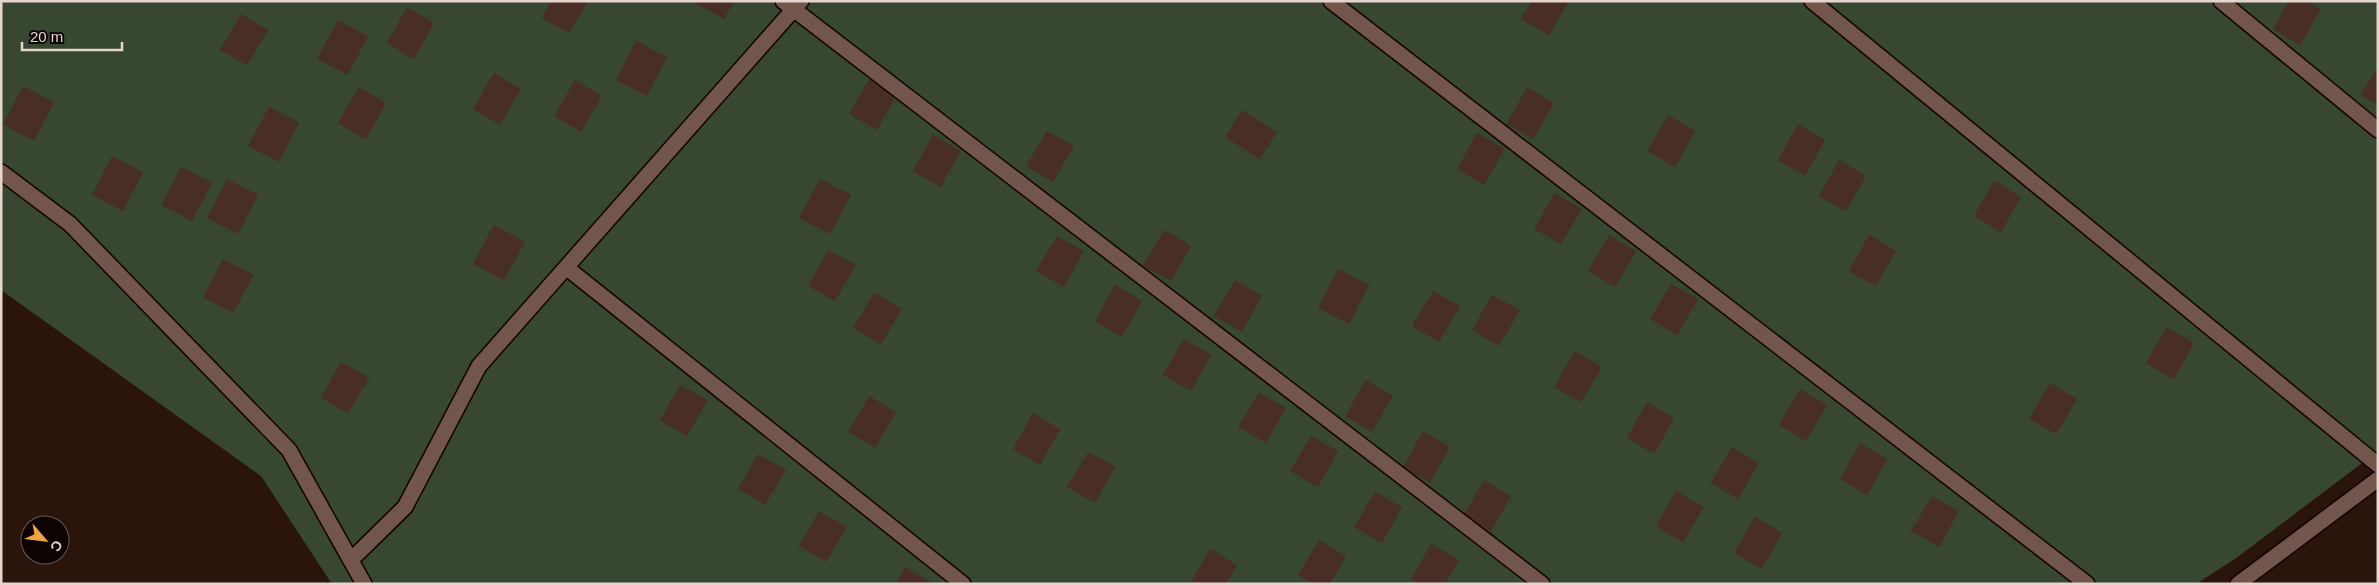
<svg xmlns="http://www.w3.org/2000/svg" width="2379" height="585" font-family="Arial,sans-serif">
	<rect width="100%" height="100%" fill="#2b140b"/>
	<path fill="#374730" d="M 1,1 L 2378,1 L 2378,451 L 2235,559 L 2196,584 L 332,584 L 261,476 L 1,290 Z"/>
	<path fill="#482e25" d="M 551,1 L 588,1 L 569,33 L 542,18 Z
		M 698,1 L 734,1 L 724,19 L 697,4 Z
		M 1532,1 L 1569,1 L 1549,35 L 1521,19 Z
		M 2289,1 L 2307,1 L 2321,9 L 2300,45 L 2273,29 Z
		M 407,7 L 434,23 L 414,59 L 387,43 Z
		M 241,14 L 268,30 L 247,65 L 220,50 Z
		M 338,20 L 368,36 L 348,75 L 317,59 Z
		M 636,41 L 667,57 L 647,96 L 616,80 Z
		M 2378,66 L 2378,105 L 2361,95 Z
		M 494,73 L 521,89 L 500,125 L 473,109 Z
		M 870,78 L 897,94 L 877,130 L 849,114 Z
		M 575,80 L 602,96 L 581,132 L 554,116 Z
		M 23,86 L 54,102 L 34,141 L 3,124 Z
		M 359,87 L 386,103 L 366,139 L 338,123 Z
		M 1527,88 L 1554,103 L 1533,139 L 1506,124 Z
		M 269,107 L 299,123 L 279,162 L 248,146 Z
		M 1242,110 L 1277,132 L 1260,159 L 1225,137 Z
		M 1668,115 L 1695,131 L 1675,167 L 1647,151 Z
		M 1798,124 L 1825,140 L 1805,176 L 1778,160 Z
		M 1047,131 L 1074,146 L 1053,182 L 1026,166 Z
		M 1477,133 L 1505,149 L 1484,185 L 1457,169 Z
		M 933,135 L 961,151 L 940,187 L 913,171 Z
		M 112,156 L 143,172 L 123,211 L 92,195 Z
		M 1839,160 L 1866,176 L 1846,211 L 1819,196 Z
		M 181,167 L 212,183 L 192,221 L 161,205 Z
		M 227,179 L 258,195 L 238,234 L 207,218 Z
		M 820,179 L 851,195 L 830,234 L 799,218 Z
		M 1994,181 L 2021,197 L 2001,232 L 1974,216 Z
		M 1555,193 L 1582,209 L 1561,244 L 1534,229 Z
		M 494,225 L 525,242 L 504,280 L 473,264 Z
		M 1164,230 L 1191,246 L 1171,281 L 1143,266 Z
		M 1609,235 L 1636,251 L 1615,287 L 1588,271 Z
		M 1869,235 L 1896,251 L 1876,286 L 1849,271 Z
		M 1057,236 L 1084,251 L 1064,287 L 1036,271 Z
		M 828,250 L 856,265 L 835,301 L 808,286 Z
		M 223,259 L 254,275 L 233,313 L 203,297 Z
		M 1338,269 L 1369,285 L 1349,324 L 1318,308 Z
		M 1235,280 L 1262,296 L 1242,332 L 1214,316 Z
		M 1671,284 L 1698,299 L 1677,335 L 1650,319 Z
		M 1115,285 L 1142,301 L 1122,337 L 1095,321 Z
		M 1433,291 L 1460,306 L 1439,342 L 1412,326 Z
		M 874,293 L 902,309 L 881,344 L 853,328 Z
		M 1492,295 L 1520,310 L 1499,346 L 1472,330 Z
		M 2167,327 L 2194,343 L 2174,379 L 2146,363 Z
		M 1184,339 L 1211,355 L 1191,391 L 1163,375 Z
		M 1575,351 L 1602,367 L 1581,402 L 1554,387 Z
		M 341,362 L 369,378 L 348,413 L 321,398 Z
		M 1366,380 L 1393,396 L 1372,432 L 1345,416 Z
		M 2050,383 L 2077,399 L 2056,434 L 2029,419 Z
		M 680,385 L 708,400 L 687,436 L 660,420 Z
		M 1800,389 L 1827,405 L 1806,441 L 1779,425 Z
		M 1259,392 L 1286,408 L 1266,443 L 1238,427 Z
		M 869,396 L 896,412 L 875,448 L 848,432 Z
		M 1647,402 L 1674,418 L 1654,454 L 1627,438 Z
		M 1033,413 L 1060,429 L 1040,465 L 1013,449 Z
		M 1423,431 L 1450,447 L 1430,483 L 1403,467 Z
		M 1311,436 L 1338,451 L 1318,487 L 1290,471 Z
		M 1860,443 L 1887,459 L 1867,495 L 1840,479 Z
		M 1732,447 L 1759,463 L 1738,499 L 1711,483 Z
		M 1088,452 L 1115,467 L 1095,503 L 1067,487 Z
		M 758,454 L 786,470 L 765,505 L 738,489 Z
		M 1484,480 L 1511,496 L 1491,532 L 1463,516 Z
		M 1676,491 L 1704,507 L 1683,542 L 1656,526 Z
		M 1375,492 L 1402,507 L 1382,543 L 1354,527 Z
		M 1932,496 L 1959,511 L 1939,547 L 1911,531 Z
		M 819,511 L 847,527 L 826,562 L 799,546 Z
		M 1755,517 L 1782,533 L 1762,569 L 1734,553 Z
		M 1319,540 L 1346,556 L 1330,584 L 1313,584 L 1298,575 Z
		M 1431,544 L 1459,560 L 1445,584 L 1418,584 L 1411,579 Z
		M 1210,549 L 1237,565 L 1226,584 L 1190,584 Z
		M 905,567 L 933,583 L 932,584 L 896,584 Z"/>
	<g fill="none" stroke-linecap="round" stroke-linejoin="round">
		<defs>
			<path id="minor" d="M 783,1 L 1542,584
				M 1331,1 L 2087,584
				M 1812,1 L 2378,465
				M 2221,1 L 2378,130
				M 1,172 L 70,224 L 289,450 L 364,584
				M 567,268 L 963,584
				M 351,560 L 405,507 L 479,366 L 801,1
				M 2238,584 L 2378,479"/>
		</defs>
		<use href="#minor" stroke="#120100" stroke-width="18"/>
		<use href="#minor" stroke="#72554b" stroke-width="15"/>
	</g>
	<rect width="2379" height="585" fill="none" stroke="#e6d4ce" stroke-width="5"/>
	<g transform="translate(45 540) rotate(118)"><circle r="24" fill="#0c0402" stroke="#635754"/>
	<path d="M0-4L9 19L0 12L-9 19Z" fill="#efa73e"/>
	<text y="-8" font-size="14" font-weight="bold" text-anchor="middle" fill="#e6d4ce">С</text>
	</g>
	<path d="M22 42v8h100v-8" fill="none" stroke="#e6d4ce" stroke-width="2.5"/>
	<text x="30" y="42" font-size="15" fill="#e6d4ce" stroke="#0c0402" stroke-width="4" paint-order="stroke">20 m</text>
</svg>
